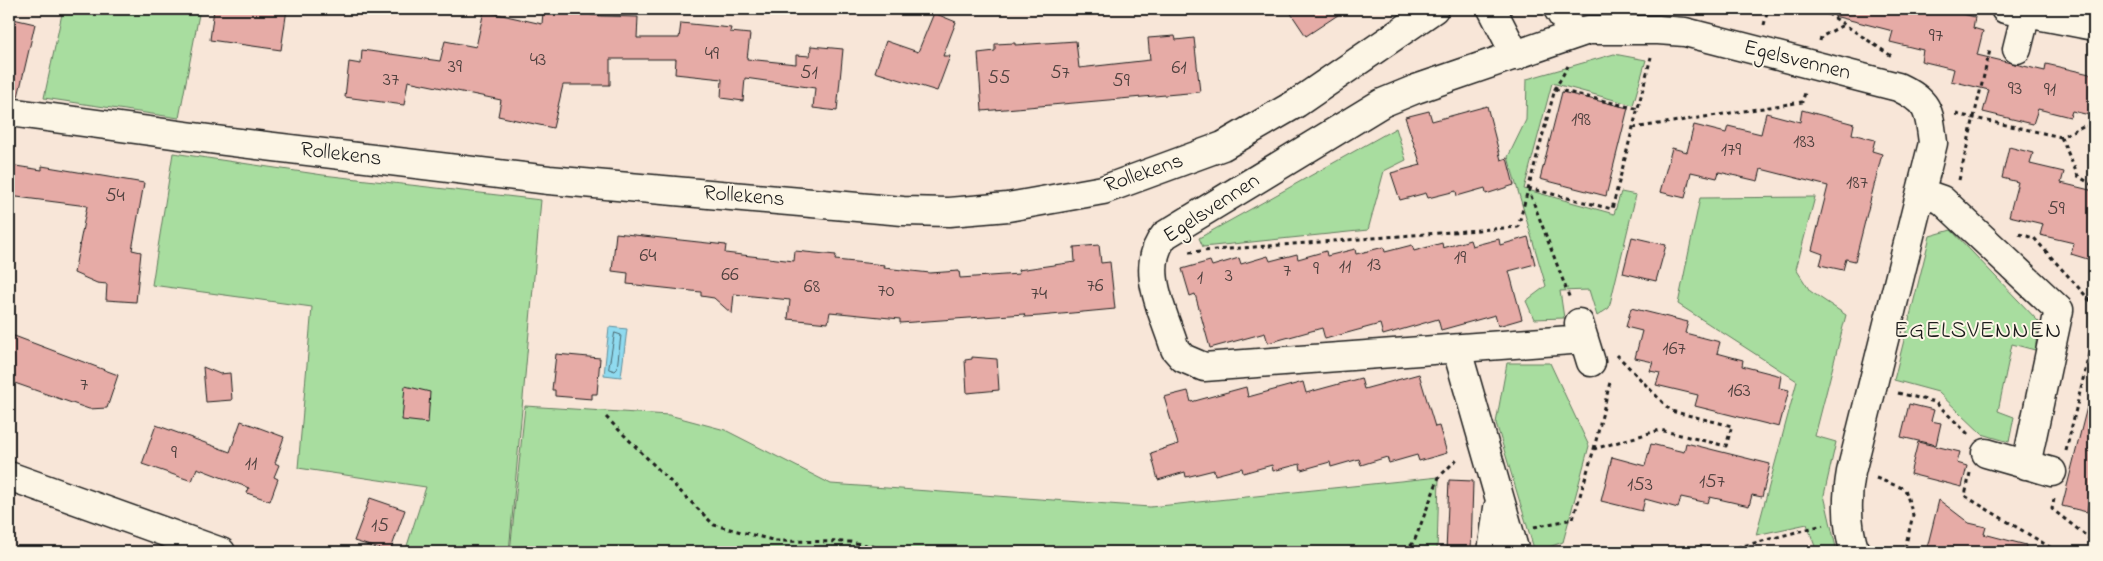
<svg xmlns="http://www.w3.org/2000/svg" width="2103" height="561" font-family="'Indie Flower',sans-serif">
	<rect width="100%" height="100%" fill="#f8e6d8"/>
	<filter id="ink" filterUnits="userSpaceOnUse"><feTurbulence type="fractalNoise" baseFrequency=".02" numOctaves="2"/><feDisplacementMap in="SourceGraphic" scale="10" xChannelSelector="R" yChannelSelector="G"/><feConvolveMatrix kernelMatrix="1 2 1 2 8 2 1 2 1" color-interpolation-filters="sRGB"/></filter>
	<g filter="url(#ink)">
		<path fill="#a8dd9f" stroke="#627c5e" d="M 63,9 L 200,9 L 179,118 L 44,98 Z
			M 1614,54 L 1646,60 L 1633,105 L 1552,83 L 1524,189 L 1614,214 L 1621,192 L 1636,195 L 1609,308 L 1597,316 L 1589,290 L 1560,291 L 1564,318 L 1534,319 L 1526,301 L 1546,286 L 1508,157 L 1526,120 L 1527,79 Z
			M 1396,128 L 1406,160 L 1384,171 L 1368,230 L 1203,247 L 1199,238 Z
			M 173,153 L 323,175 L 541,200 L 509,552 L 405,552 L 426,487 L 298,468 L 312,307 L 152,285 Z
			M 1815,197 L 1796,269 L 1810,291 L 1846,315 L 1815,436 L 1836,442 L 1824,495 L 1837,552 L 1817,552 L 1807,524 L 1756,535 L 1797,381 L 1678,304 L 1700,198 Z
			M 1951,230 L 2039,322 L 2035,350 L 2012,344 L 1998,411 L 2014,417 L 2009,442 L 1982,434 L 1938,392 L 1894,380 L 1930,236 Z
			M 1507,363 L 1550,363 L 1589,446 L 1563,542 L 1535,552 L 1496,423 Z
			M 525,406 L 669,415 L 725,430 L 831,484 L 1150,507 L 1439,477 L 1437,552 L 510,552 Z"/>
		<path fill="#8fdaef" stroke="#618e9b" d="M 609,327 L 627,329 L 621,377 L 604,375 Z"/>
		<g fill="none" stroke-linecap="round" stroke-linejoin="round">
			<path stroke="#4a6870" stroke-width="1" d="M 615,333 L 621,335 L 617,369 L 615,371 L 609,369 Z"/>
		</g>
		<path fill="#e6aba6" stroke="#1c1c1c" d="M 214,9 L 287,9 L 281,50 L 210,40 Z
			M 1288,9 L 1347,9 L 1306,36 Z
			M 1835,9 L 1943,9 L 1975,17 L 1973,28 L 1983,31 L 1977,55 L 2045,71 L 2046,64 L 2094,75 L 2094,116 L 2072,111 L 2070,117 L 2038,109 L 2033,124 L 1983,112 L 1989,90 L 1951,81 L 1954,69 L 1921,61 L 1923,50 L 1890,42 L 1893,31 L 1834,16 Z
			M 553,10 L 601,16 L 638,17 L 637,38 L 679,38 L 681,23 L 731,28 L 730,32 L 750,34 L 747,59 L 796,64 L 796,55 L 810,56 L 811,46 L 843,49 L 837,111 L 813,108 L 815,88 L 745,78 L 743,101 L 721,98 L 722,79 L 675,74 L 676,59 L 610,59 L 610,85 L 563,85 L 553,128 L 498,116 L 501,100 L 408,81 L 404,105 L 345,97 L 349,62 L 361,64 L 362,50 L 440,61 L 445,41 L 476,47 L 484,11 L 542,24 L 543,12 L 553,12 Z
			M 934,13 L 956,22 L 943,56 L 950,56 L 937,91 L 875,72 L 886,41 L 918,52 Z
			M 9,18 L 35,24 L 18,97 L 9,97 Z
			M 1175,36 L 1176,40 L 1194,38 L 1200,92 L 982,111 L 978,53 L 995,51 L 995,44 L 1015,43 L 1015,45 L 1076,41 L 1079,68 L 1150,60 L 1148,38 Z
			M 1562,92 L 1628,108 L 1606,196 L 1540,179 Z
			M 1487,106 L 1501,160 L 1507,158 L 1514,185 L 1486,194 L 1485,188 L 1457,196 L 1456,191 L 1428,198 L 1426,193 L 1400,200 L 1391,173 L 1421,165 L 1405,117 L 1429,111 L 1432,121 Z
			M 1802,110 L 1854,124 L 1852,134 L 1875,140 L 1872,151 L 1882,154 L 1855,261 L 1846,259 L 1843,270 L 1820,265 L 1823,254 L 1812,250 L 1828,186 L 1761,169 L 1758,181 L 1719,172 L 1717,178 L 1691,172 L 1685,198 L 1660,192 L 1672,148 L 1687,152 L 1694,125 L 1726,133 L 1728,126 L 1761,134 L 1766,113 L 1800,122 Z
			M 2009,147 L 2033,153 L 2030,164 L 2064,172 L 2061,183 L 2094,191 L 2094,261 L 2071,254 L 2074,243 L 2040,235 L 2043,224 L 2009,216 L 2018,182 L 2002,178 Z
			M 9,165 L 42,170 L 42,166 L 144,183 L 132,250 L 141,252 L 136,302 L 106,300 L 107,284 L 97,283 L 74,273 L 87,206 L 9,196 Z
			M 616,233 L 726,245 L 725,253 L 794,261 L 795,251 L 836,255 L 835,260 L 885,265 L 884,268 L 930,273 L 959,271 L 960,278 L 1019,274 L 1018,270 L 1075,262 L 1074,247 L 1099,245 L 1101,263 L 1110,262 L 1115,309 L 1040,316 L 1025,317 L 1024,314 L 900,323 L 900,319 L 830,312 L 828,323 L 788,319 L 790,300 L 734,294 L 732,314 L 714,298 L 701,296 L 701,292 L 627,284 L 628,273 L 612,271 Z
			M 1528,237 L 1535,264 L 1509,271 L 1522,319 L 1498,326 L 1495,315 L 1441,330 L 1438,319 L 1383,335 L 1380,324 L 1325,339 L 1322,328 L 1268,343 L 1265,333 L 1210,348 L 1195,294 L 1190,296 L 1182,269 L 1210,261 L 1212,266 L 1239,258 L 1241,264 L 1268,256 L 1270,261 L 1297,254 L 1298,259 L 1326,251 L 1327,256 L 1355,249 L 1356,254 L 1384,247 L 1385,252 L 1412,245 L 1414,251 L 1442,243 L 1443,248 L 1470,240 L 1472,246 L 1499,239 L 1500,245 Z
			M 1632,237 L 1666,245 L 1656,281 L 1623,273 Z
			M 1631,308 L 1688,322 L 1685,333 L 1720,342 L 1717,353 L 1743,360 L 1742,366 L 1781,376 L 1779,388 L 1789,390 L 1779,427 L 1695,406 L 1698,395 L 1656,385 L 1660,373 L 1650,371 L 1653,362 L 1635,358 L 1642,331 L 1626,327 Z
			M 9,334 L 118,375 L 107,408 L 89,409 L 9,381 Z
			M 556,354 L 600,358 L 597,394 L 592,394 L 592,399 L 555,396 L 555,390 L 552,390 Z
			M 972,357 L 997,359 L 999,390 L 967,393 L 965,360 L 972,359 Z
			M 203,367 L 220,374 L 230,373 L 232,400 L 206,402 Z
			M 1419,374 L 1435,427 L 1439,426 L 1447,453 L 1419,461 L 1417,455 L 1389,463 L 1387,457 L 1361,465 L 1359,459 L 1331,467 L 1330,462 L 1301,470 L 1300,464 L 1273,471 L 1272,465 L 1243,473 L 1242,468 L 1215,475 L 1214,470 L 1186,477 L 1185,472 L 1158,480 L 1151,453 L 1178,444 L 1164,397 L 1188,391 L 1191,402 L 1246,387 L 1248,397 L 1303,382 L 1306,393 L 1361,378 L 1364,389 Z
			M 405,386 L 430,392 L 428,423 L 402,420 Z
			M 1909,404 L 1934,410 L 1931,421 L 1941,423 L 1936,445 L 1901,437 Z
			M 2087,407 L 2094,408 L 2094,501 L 2089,500 L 2087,512 L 2062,506 Z
			M 241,421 L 284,437 L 275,463 L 279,465 L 274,477 L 278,479 L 270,501 L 247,493 L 249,488 L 197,468 L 192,481 L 142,464 L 156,425 L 230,452 Z
			M 1918,442 L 1960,452 L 1957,463 L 1967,466 L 1962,487 L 1910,474 Z
			M 1686,443 L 1770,464 L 1762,497 L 1752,495 L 1749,506 L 1710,497 L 1708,503 L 1681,497 L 1678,508 L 1645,499 L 1642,511 L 1601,501 L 1612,457 L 1645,466 L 1651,444 L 1684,452 Z
			M 1449,480 L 1473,481 L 1471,552 L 1446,552 Z
			M 370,498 L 405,510 L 390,552 L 354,541 Z
			M 1939,500 L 1969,523 L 1986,527 L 1984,534 L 2026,545 L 2025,552 L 1926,552 Z"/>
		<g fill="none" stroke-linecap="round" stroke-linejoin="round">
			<defs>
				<path id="minor" d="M 1492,9 L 1516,56
					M 1558,9 L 1574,34
					M 2005,9 L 2094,26
					M 2017,49 L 2026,13
					M 9,112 L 224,141 L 549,180 L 903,211 L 949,212 L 1008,207 L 1103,190 L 1223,146 L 1297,103 L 1434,9
					M 1922,193 L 1942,200 L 2059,310 L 2026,465
					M 1579,323 L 1591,362
					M 1584,339 L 1204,367 L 1183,358 L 1175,349 C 1164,313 1138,267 1165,235 L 1382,103 L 1416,89 L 1588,30 L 1658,30 L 1685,32 L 1898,87 C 1929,102 1929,110 1933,143 L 1851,472 C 1846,500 1846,525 1855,552
					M 1457,350 L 1515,552
					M 1986,453 L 2052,472
					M 9,476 L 221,552
					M 1492,552 L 1498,508"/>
			</defs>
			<use href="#minor" stroke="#1c1c1c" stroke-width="31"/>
			<path stroke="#1c1c1c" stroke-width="3" stroke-dasharray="4 4" stroke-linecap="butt" d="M 1821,9 L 1893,57
				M 1764,25 L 1768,9
				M 1820,41 L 1821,37 L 1845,24
				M 1555,89 L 1638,109
				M 1956,114 L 2061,137 L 2085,125 L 2094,127
				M 1633,128 L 1802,102 L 1806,90
				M 2061,137 L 2078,176 L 2094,186
				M 1959,180 L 1990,50
				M 1528,188 L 1612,209 L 1651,57
				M 1528,188 L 1570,299
				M 2019,234 L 2034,238 L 2094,305
				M 1189,252 L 1518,227 L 1555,89 L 1568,66
				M 1898,393 L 1935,402 L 1968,434
				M 606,417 L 714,525 L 776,541 L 850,542 L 901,552
				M 1594,449 L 1610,382
				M 2066,451 L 2094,333
				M 1970,473 L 1965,496 L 2058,552
				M 1876,478 L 1905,489 L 1913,515 L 1904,552
				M 2054,499 L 2052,509 L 2094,542
				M 1534,527 L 1573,519 L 1594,449 L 1660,430 L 1726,446 L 1732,426 L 1671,411 L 1617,355
				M 1405,552 L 1414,542 L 1439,477 L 1459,457
				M 1574,552 L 1581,550 L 1590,552
				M 1666,552 L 1698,547 L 1728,550 L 1823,525"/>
			<use href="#minor" stroke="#fcf5e5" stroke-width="28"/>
		</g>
	</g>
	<g text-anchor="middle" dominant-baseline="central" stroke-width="4" stroke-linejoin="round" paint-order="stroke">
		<g font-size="20" fill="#4e403e">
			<text x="1936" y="36">97</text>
			<text x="712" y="54">49</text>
			<text x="538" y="60">43</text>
			<text x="455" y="67">39</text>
			<text x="1179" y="68">61</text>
			<text x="809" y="73">51</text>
			<text x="1060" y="73">57</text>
			<text x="999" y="78">55</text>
			<text x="391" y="80">37</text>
			<text x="1121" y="81">59</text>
			<text x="2015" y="89">93</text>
			<text x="2050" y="90">91</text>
			<text x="1581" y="120">198</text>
			<text x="1804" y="142">183</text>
			<text x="1731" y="150">179</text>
			<text x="1857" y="183">187</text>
			<text x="115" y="196">54</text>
			<text x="2056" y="209">59</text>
			<text x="648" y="256">64</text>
			<text x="1460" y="258">19</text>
			<text x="1374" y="265">13</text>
			<text x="1345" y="267">11</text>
			<text x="1316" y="269">9</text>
			<text x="1287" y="271">7</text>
			<text x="730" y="275">66</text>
			<text x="1229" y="276">3</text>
			<text x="1200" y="278">1</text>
			<text x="1095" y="286">76</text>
			<text x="812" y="287">68</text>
			<text x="886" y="291">70</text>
			<text x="1039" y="294">74</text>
			<text x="1674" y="349">167</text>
			<text x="84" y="385">7</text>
			<text x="1739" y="391">163</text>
			<text x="174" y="453">9</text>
			<text x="251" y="464">11</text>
			<text x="1712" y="482">157</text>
			<text x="1640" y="485">153</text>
			<text x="380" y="526">15</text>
		</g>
		<g font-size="22" fill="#1c1c1c" stroke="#fcf5e5">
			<text transform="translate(1797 61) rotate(14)">Egelsvennen</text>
			<text transform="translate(341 155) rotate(7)">Rollekens</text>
			<text transform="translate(1144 174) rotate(-19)">Rollekens</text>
			<text transform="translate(744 197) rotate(5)">Rollekens</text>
			<text transform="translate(1212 209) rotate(-33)">Egelsvennen</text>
		</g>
		<g font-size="24" letter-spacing="1" fill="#1c1c1c" stroke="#fcf5e5">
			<text x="1978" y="331">EGELSVENNEN</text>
		</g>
	</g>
	<rect width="2103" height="561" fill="none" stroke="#fcf5e5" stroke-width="30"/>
	<rect x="15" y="15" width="2073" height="531" fill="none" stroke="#1c1c1c" stroke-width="2" filter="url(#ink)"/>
</svg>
